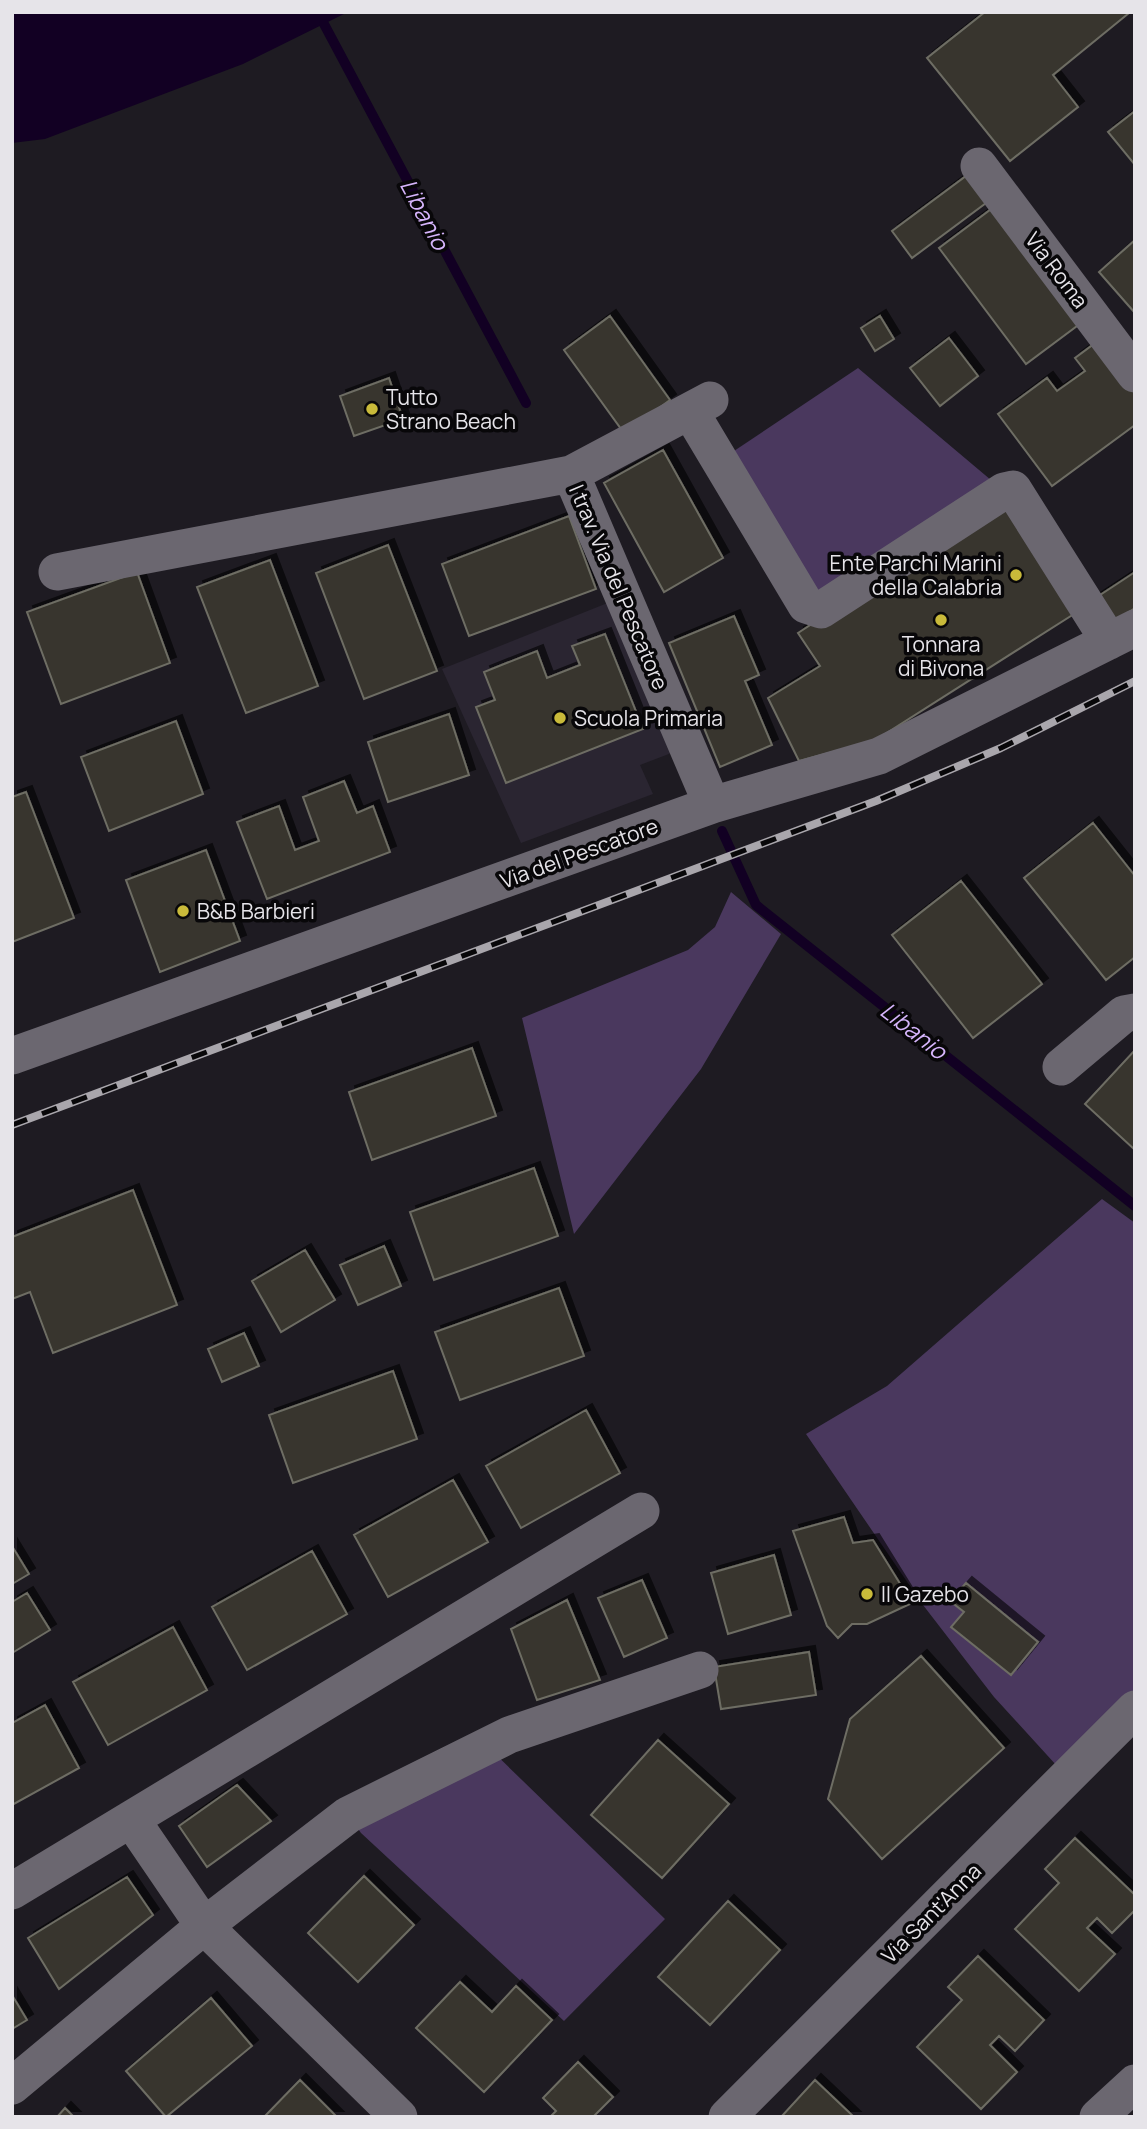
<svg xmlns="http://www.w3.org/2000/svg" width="1147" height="2129" font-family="Manrope,sans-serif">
	<defs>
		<filter id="shadow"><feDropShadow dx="6" dy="-6" stdDeviation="0" flood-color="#0009"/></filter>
	</defs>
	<rect width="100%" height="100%" fill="#1e1b22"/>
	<path fill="#2a2531" d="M 610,602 L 674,752 L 640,765 L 653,794 L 521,843 L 442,669 Z"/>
	<path fill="#4a385e" d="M 858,368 L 1004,491 L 821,610 L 719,461 Z
		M 731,892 L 781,934 L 701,1069 L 574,1234 L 522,1018 L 688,950 L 715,927 Z
		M 1102,1199 L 1135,1223 L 1135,1709 L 1067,1777 L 994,1697 L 923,1605 L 806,1434 L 887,1386 Z
		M 487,1746 L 665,1919 L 564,2021 L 361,1833 L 348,1815 Z"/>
	<path fill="#120023" d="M 12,12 L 348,12 L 243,64 L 45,139 L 12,143 Z"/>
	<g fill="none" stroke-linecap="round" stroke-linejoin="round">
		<path stroke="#120023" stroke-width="10" d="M 324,24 L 526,403
			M 722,831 L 756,905 L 1135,1206"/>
	</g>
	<path fill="#37362e" stroke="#6e6d64" stroke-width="2" filter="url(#shadow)" d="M 985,12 L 1129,13 L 1053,75 L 1078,107 L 1010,161 L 927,58 Z
		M 1135,111 L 1135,165 L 1108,132 Z
		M 966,176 L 986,203 L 912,258 L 892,231 Z
		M 994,207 L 1081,323 L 1026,364 L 939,248 Z
		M 1135,240 L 1135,313 L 1099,272 Z
		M 610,316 L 670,400 L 624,433 L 564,350 Z
		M 880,316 L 894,339 L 875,351 L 861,328 Z
		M 949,338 L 978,376 L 940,406 L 910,368 Z
		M 1098,341 L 1135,391 L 1135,425 L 1052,486 L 998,414 L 1047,378 L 1057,391 L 1085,371 L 1075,358 Z
		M 389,378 L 403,419 L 354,436 L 340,396 Z
		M 663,450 L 723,558 L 664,592 L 604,483 Z
		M 1012,494 L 1085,607 L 874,741 L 799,761 L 768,698 L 820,666 L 798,633 Z
		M 569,516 L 596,589 L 469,636 L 442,564 Z
		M 388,545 L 437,671 L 364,699 L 316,573 Z
		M 270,560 L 318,686 L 246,713 L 197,587 Z
		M 137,572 L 170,663 L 61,704 L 27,612 Z
		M 1135,572 L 1135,608 L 1110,624 L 1094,599 Z
		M 734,616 L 759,675 L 745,681 L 772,745 L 720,767 L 669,643 Z
		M 605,634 L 643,729 L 506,783 L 476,707 L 495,700 L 484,672 L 537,651 L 547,678 L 580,665 L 572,646 Z
		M 449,714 L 469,775 L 388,802 L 368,742 Z
		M 176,721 L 203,794 L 109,831 L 81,757 Z
		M 344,781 L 357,813 L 373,806 L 390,852 L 267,899 L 237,822 L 279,806 L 295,850 L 319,841 L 303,797 Z
		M 26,792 L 74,918 L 12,942 L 12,797 Z
		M 1093,823 L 1135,876 L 1135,957 L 1106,980 L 1024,878 Z
		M 206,850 L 240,941 L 160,972 L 126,880 Z
		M 961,881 L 1042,984 L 973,1038 L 892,935 Z
		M 472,1048 L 496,1116 L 372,1160 L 349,1092 Z
		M 1135,1050 L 1135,1150 L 1085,1104 Z
		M 534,1168 L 558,1236 L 434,1280 L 410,1212 Z
		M 133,1190 L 177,1305 L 53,1353 L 30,1292 L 12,1299 L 12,1237 Z
		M 384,1246 L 401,1286 L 358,1305 L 340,1265 Z
		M 305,1250 L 335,1300 L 281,1332 L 252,1281 Z
		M 559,1288 L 584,1356 L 460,1400 L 435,1332 Z
		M 244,1333 L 259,1366 L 222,1382 L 208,1349 Z
		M 393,1371 L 417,1439 L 293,1483 L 269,1415 Z
		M 586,1410 L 620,1473 L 521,1528 L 486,1466 Z
		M 453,1480 L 488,1542 L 388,1597 L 354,1535 Z
		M 844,1517 L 853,1543 L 873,1540 L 912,1603 L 867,1624 L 852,1624 L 838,1638 L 827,1626 L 793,1531 Z
		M 12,1546 L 29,1574 L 12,1584 Z
		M 312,1551 L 347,1614 L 247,1670 L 212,1607 Z
		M 774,1555 L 791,1615 L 728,1634 L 711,1573 Z
		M 642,1580 L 667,1638 L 624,1657 L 598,1598 Z
		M 966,1583 L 1038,1642 L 1011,1675 L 951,1627 L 964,1612 L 950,1601 Z
		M 27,1593 L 50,1630 L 12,1653 L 12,1602 Z
		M 567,1600 L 600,1680 L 537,1700 L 511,1629 Z
		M 173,1627 L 207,1690 L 108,1745 L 73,1682 Z
		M 809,1652 L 816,1695 L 721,1709 L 714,1667 Z
		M 921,1656 L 1004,1748 L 882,1859 L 828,1799 L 850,1719 Z
		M 45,1705 L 79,1768 L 12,1805 L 12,1723 Z
		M 658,1740 L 729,1804 L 662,1878 L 591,1815 Z
		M 237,1785 L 271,1821 L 207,1867 L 179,1826 Z
		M 1075,1838 L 1135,1895 L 1135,1910 L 1112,1933 L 1097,1918 L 1087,1928 L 1115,1954 L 1079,1991 L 1015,1929 L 1059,1883 L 1045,1869 Z
		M 364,1876 L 414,1925 L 358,1982 L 308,1933 Z
		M 127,1877 L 153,1915 L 59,1989 L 28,1938 Z
		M 728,1901 L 780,1950 L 710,2025 L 658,1977 Z
		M 978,1956 L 1044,2020 L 1015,2051 L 999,2036 L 990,2045 L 1017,2072 L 981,2109 L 917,2047 L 962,2000 L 948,1987 Z
		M 460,1982 L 492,2012 L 516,1986 L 552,2020 L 484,2092 L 416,2028 Z
		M 12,1995 L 27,2020 L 12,2029 Z
		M 211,1998 L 252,2046 L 166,2117 L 126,2071 Z
		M 578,2062 L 613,2097 L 593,2117 L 550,2117 L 556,2111 L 543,2098 Z
		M 300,2080 L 337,2117 L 264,2117 Z
		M 815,2080 L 854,2117 L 781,2117 Z
		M 65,2108 L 74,2117 L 57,2117 Z"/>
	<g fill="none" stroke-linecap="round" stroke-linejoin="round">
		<path stroke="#6b6770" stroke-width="37" d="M 979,166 L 1135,374
			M 710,400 L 571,474 L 712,805
			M 690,411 L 806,605 L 821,610 L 1004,491 L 1013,489 L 1109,641
			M 57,572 L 571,474
			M 12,1056 L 712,805 L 879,756 L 1135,628
			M 1061,1067 L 1124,1014 L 1135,1012
			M 131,1819 L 204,1926 L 399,2117
			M 12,1891 L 641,1511
			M 12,2086 L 204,1926 L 348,1815 L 509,1735 L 700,1670
			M 727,2117 L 1135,1709
			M 1098,2117 L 1135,2083"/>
		<defs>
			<path id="rail" d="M 12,1125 L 876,801 L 1001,748 L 1135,681"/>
		</defs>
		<use href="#rail" stroke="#a9a6ac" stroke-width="8"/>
		<use href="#rail" stroke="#080709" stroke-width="5" stroke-dasharray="16" stroke-linecap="butt"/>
	</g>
	<g fill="#c9ba3a" stroke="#080709" stroke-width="2.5">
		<circle cx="372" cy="409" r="7"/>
		<circle cx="1016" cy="575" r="7"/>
		<circle cx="941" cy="620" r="7"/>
		<circle cx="560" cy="718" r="7"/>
		<circle cx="183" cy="911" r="7"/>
		<circle cx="867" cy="1594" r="7"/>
	</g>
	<g text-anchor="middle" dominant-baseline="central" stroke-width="7" stroke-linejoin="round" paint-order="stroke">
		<g font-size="21" fill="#e6e4e9" stroke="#080709">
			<text transform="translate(1057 270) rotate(53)">Via Roma</text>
			<text transform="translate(619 587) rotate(67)">I trav. Via del Pescatore</text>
			<text transform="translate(579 853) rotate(-20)">Via del Pescatore</text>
			<text transform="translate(931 1913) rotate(-45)">Via Sant'Anna</text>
		</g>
		<g font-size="21" fill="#e6e4e9" stroke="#080709" text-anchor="start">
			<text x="386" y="397">Tutto<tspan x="386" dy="24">Strano Beach</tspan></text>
			<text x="1002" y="563" text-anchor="end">Ente Parchi Marini<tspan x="1002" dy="24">della Calabria</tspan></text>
			<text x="941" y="644" text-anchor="middle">Tonnara<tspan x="941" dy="24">di Bivona</tspan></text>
			<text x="574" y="718">Scuola Primaria</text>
			<text x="197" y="911">B&amp;B Barbieri</text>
			<text x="881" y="1594">Il Gazebo</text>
		</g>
		<g font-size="23" font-style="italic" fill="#d5b4fb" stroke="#080709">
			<text transform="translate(425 214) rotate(62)">Libanio</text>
			<text transform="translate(914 1030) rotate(38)">Libanio</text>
		</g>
	</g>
	<rect width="1147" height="2129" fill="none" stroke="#e6e4e9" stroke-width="28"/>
</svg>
